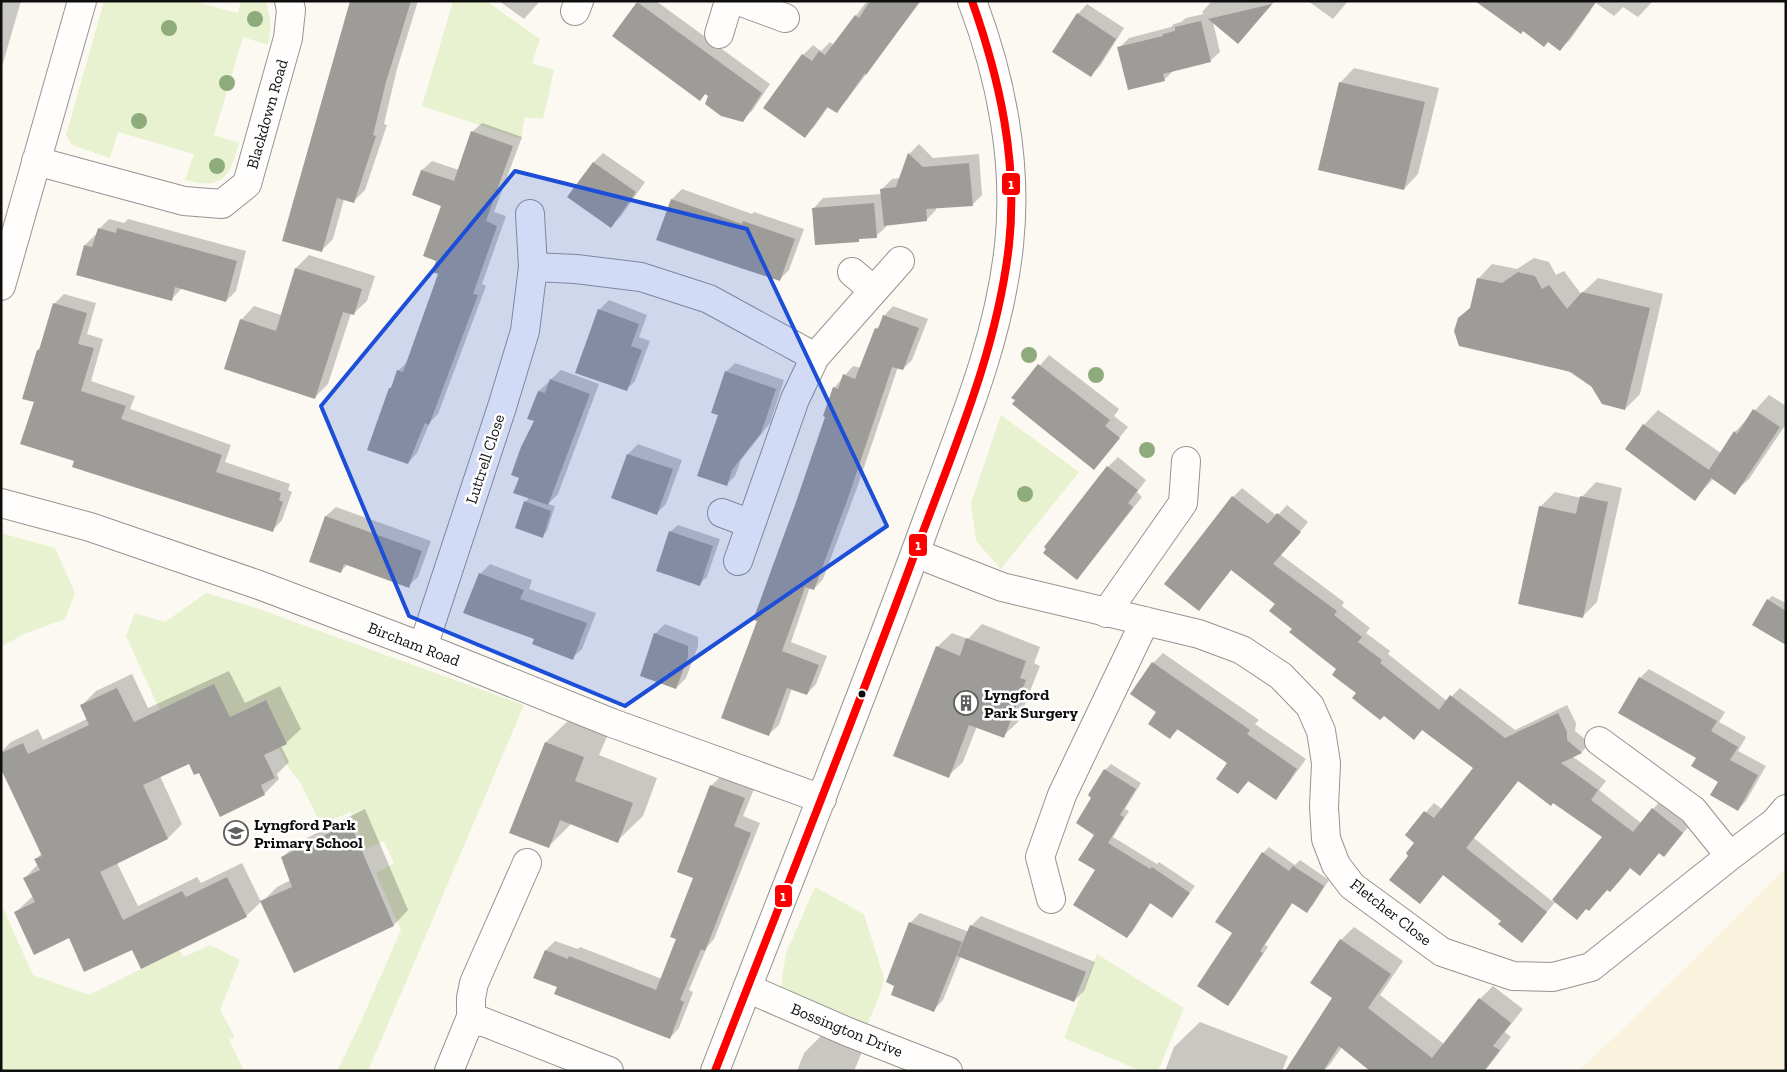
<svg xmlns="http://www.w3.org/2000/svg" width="1787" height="1072" font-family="'Zilla Slab',serif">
	<rect width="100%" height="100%" fill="#fcf9f2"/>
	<path fill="#f9f3dd" d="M 1786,868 L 1786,1071 L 1579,1071 L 1670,983 Z"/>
	<path fill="#e9f2d0" d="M 104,1 L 192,1 L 238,13 L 241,1 L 265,1 C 272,16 271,29 268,45 L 243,37 L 214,135 L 239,143 C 230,176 223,191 185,180 L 194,154 L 118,132 L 110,158 L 72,145 L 66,135 Z
		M 453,1 L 486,1 L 540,39 L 532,63 L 554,70 L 543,119 L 525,117 L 521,139 L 422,106 Z
		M 1001,415 L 1079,472 L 1001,569 L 976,541 L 971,503 Z
		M 1,533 L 55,548 L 75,593 L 65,619 L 24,634 L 1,647 Z
		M 206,593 L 253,607 L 524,705 L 368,1071 L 337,1071 L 358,1028 L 401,930 L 376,873 L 394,863 L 384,841 L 366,849 L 350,812 L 321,825 L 300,782 L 288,767 L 279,748 L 287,744 L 265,700 L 230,717 L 214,684 L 172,737 L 126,636 L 135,613 L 165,622 Z
		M 815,887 L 864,914 L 884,978 L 881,992 L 868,1023 L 861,1029 L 807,1004 L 781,987 L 786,953 Z
		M 1,904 L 33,975 L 89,995 L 179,950 L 184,957 L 210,945 L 240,960 L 220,1010 L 235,1037 L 229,1040 L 244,1071 L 1,1071 Z
		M 1097,954 L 1184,1008 L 1158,1071 L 1141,1071 L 1064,1038 Z"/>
	<path fill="#0003" fill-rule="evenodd" d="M 1,1 L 21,1 L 1,70 Z
		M 352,1 L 418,1 L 397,69 L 384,124 L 387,125 L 365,190 L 354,201 L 344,199 L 333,239 L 321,251 Z
		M 499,1 L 540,1 L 524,19 Z
		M 640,1 L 656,1 L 770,84 L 752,111 L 742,120 L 706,93 L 700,99 L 638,3 Z
		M 867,1 L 921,1 L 846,101 L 836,111 L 829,106 L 814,127 L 804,137 L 803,55 L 813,45 L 821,51 L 830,42 L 834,45 Z
		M 1212,1 L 1275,1 L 1238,43 L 1213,22 L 1220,52 L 1210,61 L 1174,70 L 1164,80 L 1119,48 L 1129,38 L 1171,27 L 1174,24 L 1181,22 L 1186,18 L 1204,14 L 1202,12 Z
		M 1308,1 L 1348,1 L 1333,19 Z
		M 1477,1 L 1579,1 L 1591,10 L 1570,40 L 1560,49 L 1548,41 L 1523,30 Z
		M 1593,1 L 1653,1 L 1638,17 L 1623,7 L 1614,16 Z
		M 1087,4 L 1124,28 L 1100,66 L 1090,76 L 1078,14 Z
		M 1354,68 L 1439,88 L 1418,174 L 1404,189 L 1340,83 Z
		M 482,123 L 522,137 L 494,212 L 506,216 L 482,284 L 486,286 L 438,414 L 430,422 L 417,453 L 408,463 L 390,388 L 393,385 L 398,371 L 408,361 L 439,274 L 438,260 L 443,205 L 413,195 L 422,170 L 432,161 L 459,170 L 472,132 Z
		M 919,144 L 933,158 L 979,154 L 982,195 L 972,205 L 936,207 L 936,210 L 926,220 L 886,224 L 886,227 L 876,236 L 861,237 L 858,240 L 814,208 L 823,198 L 882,194 L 882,189 L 892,179 L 900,178 L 909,154 Z
		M 603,153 L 645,182 L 621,216 L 611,226 L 569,197 L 594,162 Z
		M 682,189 L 752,214 L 754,212 L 804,229 L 789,270 L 779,280 L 658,240 L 672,199 Z
		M 109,219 L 124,223 L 128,219 L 246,251 L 236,291 L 226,301 L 182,288 L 171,300 L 77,274 L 85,245 L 95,235 L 97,236 L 99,229 Z
		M 309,255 L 375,276 L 367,301 L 353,314 L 351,313 L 328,384 L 315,397 L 241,320 L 254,306 L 281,315 L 296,268 Z
		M 1534,258 L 1549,262 L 1556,275 L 1564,271 L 1581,294 L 1598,278 L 1663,294 L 1640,394 L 1625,409 L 1471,307 L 1478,279 L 1492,264 L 1517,269 Z
		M 64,294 L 96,303 L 87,334 L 103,339 L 91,381 L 135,396 L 130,409 L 231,445 L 225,462 L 290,484 L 288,490 L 292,492 L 282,520 L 273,530 L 75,461 L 35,402 L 38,350 L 41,347 L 54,304 Z
		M 609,300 L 647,315 L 639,337 L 650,341 L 635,381 L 626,390 L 576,372 L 600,309 Z
		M 893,306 L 928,319 L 912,360 L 903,369 L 898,367 L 857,488 L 823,579 L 814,589 L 810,587 L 791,642 L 827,656 L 816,684 L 807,694 L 792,688 L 779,725 L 769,734 L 758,620 L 827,416 L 834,388 L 853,366 L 861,368 L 876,329 L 881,324 L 884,316 Z
		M 1049,355 L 1119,409 L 1114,416 L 1128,427 L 1103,458 L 1013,397 Z
		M 735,363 L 784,380 L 770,423 L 741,460 L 735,476 L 726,485 L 720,414 L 726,372 Z
		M 561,370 L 599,384 L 558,494 L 548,504 L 555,506 L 547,531 L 542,536 L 525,502 L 530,497 L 539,391 Z
		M 1769,395 L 1786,406 L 1786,424 L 1749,479 L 1734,493 L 1714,478 L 1695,499 L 1644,425 L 1658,410 L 1721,453 L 1735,432 Z
		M 638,444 L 682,460 L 666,504 L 656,514 L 613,498 L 628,454 Z
		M 1118,457 L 1146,480 L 1137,492 L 1142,497 L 1086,568 L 1077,578 L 1108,467 Z
		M 1596,482 L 1622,488 L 1597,602 L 1583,616 L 1540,507 L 1555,492 L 1581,498 Z
		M 1242,488 L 1277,516 L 1287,505 L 1308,522 L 1281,555 L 1344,602 L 1342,606 L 1370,628 L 1366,633 L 1390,651 L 1388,654 L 1447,701 L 1460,688 L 1515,730 L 1567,705 L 1576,723 L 1575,731 L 1590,743 L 1582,752 L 1572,756 L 1606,781 L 1599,790 L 1641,823 L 1661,800 L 1691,824 L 1664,855 L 1660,852 L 1640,875 L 1631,867 L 1619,882 L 1610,891 L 1608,889 L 1589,910 L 1556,901 L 1530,933 L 1503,921 L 1444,874 L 1420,903 L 1410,855 L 1416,842 L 1406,835 L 1434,803 L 1442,809 L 1474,768 L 1423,729 L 1414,738 L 1358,693 L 1338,668 L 1294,629 L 1276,604 L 1232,569 L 1207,600 L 1233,497 ZM 1519,780 L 1554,801 L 1603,836 L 1553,902 L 1474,838 Z
		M 336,507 L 431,541 L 418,577 L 408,586 L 348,564 L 341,571 L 326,516 Z
		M 678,525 L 720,539 L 707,577 L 699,584 L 670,532 Z
		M 490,564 L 532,580 L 529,589 L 596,613 L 582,649 L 572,658 L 480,574 Z
		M 1772,596 L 1786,603 L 1786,640 L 1768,600 Z
		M 665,624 L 698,637 L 698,646 L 686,678 L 676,688 L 655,634 Z
		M 982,624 L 1040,647 L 1034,663 L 1040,666 L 1018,722 L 1003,736 L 977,726 L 963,762 L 948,776 L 937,647 L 952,633 L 968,639 Z
		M 1163,653 L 1259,720 L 1255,724 L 1306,759 L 1285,788 L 1276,798 L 1250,780 L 1238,792 L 1229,763 L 1179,729 L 1170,737 L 1158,711 L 1153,663 Z
		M 1649,669 L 1725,712 L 1719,722 L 1746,737 L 1738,751 L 1766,766 L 1746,801 L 1738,810 L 1720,781 L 1697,757 L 1640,678 Z
		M 229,671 L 245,703 L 280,686 L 301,729 L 286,743 L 281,746 L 289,762 L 277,774 L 279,779 L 265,793 L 221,815 L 200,771 L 189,763 L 160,776 L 182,824 L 168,838 L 117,863 L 138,906 L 197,877 L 201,883 L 242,863 L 261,902 L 246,916 L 132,948 L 69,937 L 16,912 L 33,896 L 25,878 L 38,864 L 36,859 L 42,853 L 1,766 L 1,752 L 11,742 L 38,729 L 43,740 L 87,719 L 81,706 L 96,691 L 132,674 L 148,708 Z
		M 572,717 L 609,732 L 599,755 L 657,778 L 643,816 L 617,841 L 572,823 L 548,847 L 511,832 L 546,742 Z
		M 1111,764 L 1141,783 L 1125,809 L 1129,811 L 1113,837 L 1157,864 L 1159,862 L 1195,886 L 1172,917 L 1151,902 L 1133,931 L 1127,937 L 1097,870 L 1096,835 L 1093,797 L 1105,770 Z
		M 721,776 L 754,789 L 743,816 L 760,823 L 714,939 L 707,947 L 689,990 L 693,992 L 679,1028 L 670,1038 L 558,987 L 546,950 L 555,941 L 578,949 L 580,947 L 662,979 L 678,939 L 694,877 L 711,786 Z
		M 365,809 L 408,910 L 394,925 L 295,972 L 262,902 L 277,887 L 291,880 L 282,858 L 297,843 Z
		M 1269,847 L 1295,865 L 1300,860 L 1329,880 L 1313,905 L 1307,911 L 1293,902 L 1265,945 L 1268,947 L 1234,998 L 1228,1004 L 1233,932 L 1263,853 Z
		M 920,913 L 969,932 L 971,926 L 981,916 L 1095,962 L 1084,991 L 1074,1001 L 961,956 L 943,1000 L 934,1010 L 910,923 Z
		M 1354,927 L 1403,961 L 1380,995 L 1444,1044 L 1480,999 L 1493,986 L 1523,1009 L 1505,1032 L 1511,1037 L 1485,1071 L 1372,1071 L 1342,1047 L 1331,1063 L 1324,1071 L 1310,1071 L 1334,998 L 1341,940 Z
		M 1200,1022 L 1288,1056 L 1282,1071 L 1165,1071 L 1174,1047 Z
		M 830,1027 L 866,1042 L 854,1071 L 797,1071 L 804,1053 Z"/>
	<path fill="#9e9c98" d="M 350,1 L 411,1 L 386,82 L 373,135 L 376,136 L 354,203 L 337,198 L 322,252 L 282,241 Z
		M 870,1 L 920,1 L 866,75 L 865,73 L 837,113 L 827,107 L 805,138 L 763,108 L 802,54 L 812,61 L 819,51 L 825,55 L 855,15 L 859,18 Z
		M 1475,1 L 1597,1 L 1560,51 L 1548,42 L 1544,47 L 1523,31 L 1521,34 Z
		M 637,2 L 762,93 L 743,122 L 721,116 L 705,104 L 708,96 L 705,94 L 700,101 L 612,36 Z
		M 1272,4 L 1238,44 L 1208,19 Z
		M 1077,13 L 1116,39 L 1091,77 L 1052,52 Z
		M 1201,21 L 1211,62 L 1163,74 L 1165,81 L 1128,90 L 1117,47 L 1163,36 L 1163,34 L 1175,31 L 1175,27 Z
		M 1339,82 L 1425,102 L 1404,190 L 1318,170 Z
		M 471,131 L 513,146 L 486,221 L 497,226 L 473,294 L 478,295 L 429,425 L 425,423 L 408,464 L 367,450 L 389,388 L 391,388 L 397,370 L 403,372 L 438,274 L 432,272 L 436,261 L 423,256 L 441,206 L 412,195 L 421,170 L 454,181 Z
		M 908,153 L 923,167 L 969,163 L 973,206 L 926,209 L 927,221 L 884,226 L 880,189 L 896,187 Z
		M 593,162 L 636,192 L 611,228 L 567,197 Z
		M 671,199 L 742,224 L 743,221 L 795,239 L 780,281 L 656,240 Z
		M 874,203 L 877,238 L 859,239 L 859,242 L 815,245 L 812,208 Z
		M 98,228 L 116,233 L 117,228 L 237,261 L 226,302 L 175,287 L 172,301 L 76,275 L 84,245 L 92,247 Z
		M 295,268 L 362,289 L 354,315 L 343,312 L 315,399 L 224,369 L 240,319 L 276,331 Z
		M 1518,272 L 1535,276 L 1542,289 L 1549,285 L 1567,309 L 1582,292 L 1650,308 L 1625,410 L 1602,404 L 1591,386 L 1571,372 L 1459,346 L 1454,331 L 1458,318 L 1470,308 L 1477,278 L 1502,283 Z
		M 53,303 L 87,313 L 78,344 L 94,348 L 81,391 L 126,406 L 121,419 L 222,455 L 216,472 L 281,493 L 279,500 L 283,502 L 273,532 L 72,467 L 74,461 L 20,444 L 34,402 L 22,399 L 37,350 L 39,350 Z
		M 598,309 L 639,324 L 631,346 L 642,350 L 627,391 L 575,373 Z
		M 883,315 L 919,328 L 903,370 L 892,367 L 848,498 L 814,590 L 805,587 L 782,651 L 819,665 L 807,695 L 787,688 L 769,736 L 721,718 L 757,621 L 753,620 L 795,505 L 825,417 L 823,416 L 833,387 L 838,389 L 843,374 L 855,379 L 875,328 L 878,329 Z
		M 1038,364 L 1110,420 L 1105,426 L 1120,438 L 1094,470 L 1012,404 L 1015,400 L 1011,398 Z
		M 725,371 L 776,389 L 761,433 L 732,470 L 727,486 L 697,476 L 718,415 L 711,413 Z
		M 550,379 L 590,394 L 548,505 L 513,493 L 519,478 L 511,475 L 521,447 L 534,421 L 527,419 L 538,391 L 545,393 Z
		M 1753,409 L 1780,427 L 1735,495 L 1711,478 L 1695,501 L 1625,449 L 1643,424 L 1709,470 L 1734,431 L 1737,434 Z
		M 627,454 L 673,469 L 657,515 L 611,498 Z
		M 1107,466 L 1138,490 L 1128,503 L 1133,507 L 1077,580 L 1043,553 L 1046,549 L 1044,547 Z
		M 1232,496 L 1268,524 L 1277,513 L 1301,532 L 1273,564 L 1337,611 L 1334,615 L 1362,637 L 1358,642 L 1382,660 L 1380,663 L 1439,710 L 1450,695 L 1505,738 L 1558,713 L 1567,732 L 1567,740 L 1582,753 L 1561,763 L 1598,790 L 1591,800 L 1633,832 L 1652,808 L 1683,833 L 1664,857 L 1659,853 L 1640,876 L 1630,868 L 1610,892 L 1607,890 L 1589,911 L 1586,909 L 1577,920 L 1552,900 L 1602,837 L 1553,803 L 1551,806 L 1518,781 L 1466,848 L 1547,912 L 1522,943 L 1498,924 L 1501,921 L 1443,875 L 1420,904 L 1389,880 L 1408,856 L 1406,853 L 1414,843 L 1405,835 L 1424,811 L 1434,818 L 1473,768 L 1422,730 L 1414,740 L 1384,716 L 1380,720 L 1352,698 L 1356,693 L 1332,675 L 1336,669 L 1289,632 L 1292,629 L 1269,611 L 1275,604 L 1231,570 L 1199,611 L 1164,584 Z
		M 1580,496 L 1608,502 L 1583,618 L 1518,604 L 1539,506 L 1576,514 Z
		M 524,501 L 551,511 L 543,538 L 515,528 Z
		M 325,516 L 422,551 L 409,588 L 344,564 L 341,573 L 309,562 Z
		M 669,531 L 713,546 L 700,586 L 656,571 Z
		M 479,573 L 524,590 L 520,599 L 587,623 L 573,660 L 532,644 L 534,639 L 463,613 Z
		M 1767,599 L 1786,611 L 1786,645 L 1752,625 Z
		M 654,633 L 688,646 L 688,657 L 676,689 L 640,676 Z
		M 966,638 L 1026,661 L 1020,678 L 1026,680 L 1004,738 L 969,725 L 949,778 L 893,756 L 936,646 L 960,656 Z
		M 1152,662 L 1250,730 L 1247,734 L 1297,769 L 1276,800 L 1248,781 L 1238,794 L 1216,779 L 1227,763 L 1177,729 L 1170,739 L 1148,724 L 1156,712 L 1130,694 Z
		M 1639,677 L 1717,721 L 1711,731 L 1738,747 L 1730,760 L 1758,775 L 1738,811 L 1710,795 L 1718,782 L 1691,766 L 1696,758 L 1618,713 Z
		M 214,684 L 230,717 L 266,700 L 287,744 L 264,755 L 275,778 L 261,785 L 265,795 L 220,817 L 199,773 L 194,775 L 189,764 L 143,785 L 168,839 L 100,872 L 123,920 L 182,891 L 186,897 L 227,877 L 247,917 L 141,969 L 132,950 L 84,972 L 69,938 L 34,955 L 14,912 L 35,902 L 23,878 L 40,870 L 34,859 L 42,856 L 1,769 L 1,753 L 23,743 L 28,754 L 89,725 L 80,705 L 117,688 L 134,722 Z
		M 545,742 L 584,757 L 575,781 L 633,803 L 618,843 L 560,820 L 549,848 L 509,833 Z
		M 1104,769 L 1136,789 L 1120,815 L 1124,817 L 1108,843 L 1150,869 L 1152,867 L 1190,893 L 1172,918 L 1150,903 L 1127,938 L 1073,905 L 1095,870 L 1078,860 L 1094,835 L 1076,823 L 1091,798 L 1088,795 Z
		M 710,785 L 745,798 L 734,826 L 751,833 L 705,951 L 701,949 L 680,1000 L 684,1002 L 670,1039 L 554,994 L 557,987 L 533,978 L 545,950 L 568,959 L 569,956 L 656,990 L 676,939 L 670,937 L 693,878 L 677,872 Z
		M 350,823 L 394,926 L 294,973 L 260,901 L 292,887 L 281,857 Z
		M 1262,852 L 1289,871 L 1293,866 L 1324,886 L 1307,913 L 1292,903 L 1260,951 L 1263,953 L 1228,1006 L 1197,986 L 1232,933 L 1215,922 Z
		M 909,922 L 962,942 L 934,1012 L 891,995 L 894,986 L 886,982 Z
		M 970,925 L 1086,972 L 1074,1002 L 957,956 Z
		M 1340,939 L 1391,974 L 1368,1008 L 1432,1058 L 1479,998 L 1511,1023 L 1493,1046 L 1500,1050 L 1484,1071 L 1370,1071 L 1339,1046 L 1323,1071 L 1285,1071 L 1332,998 L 1310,983 Z"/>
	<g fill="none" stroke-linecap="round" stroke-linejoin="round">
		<defs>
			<path id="minor" d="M 739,1 L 785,18
				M 575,11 L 579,1
				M 719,34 L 729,1
				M 36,161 L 184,201 L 222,204 L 247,184 L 288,38 L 291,10 L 289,1
				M 533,267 L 576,269 L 641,277 L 709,299 L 815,357 L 795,399 L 738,561
				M 852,272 L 873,290
				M 1,286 L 82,1
				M 815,357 L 900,261
				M 1,503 L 90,527 L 259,585 L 423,647 L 612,723 L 822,799
				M 722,513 L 751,524
				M 915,553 L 1002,587 L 1199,634 L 1242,650 L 1281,676 L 1310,706 L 1321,731 L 1326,763 L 1324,807 L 1326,839 L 1336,865 L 1352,886 L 1442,952 L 1513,976 L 1553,977 L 1591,967 L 1730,856 L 1693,810 L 1599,741
				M 1106,613 L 1183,503 L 1186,461
				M 423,647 L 502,407 L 525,331 L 533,267 L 530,214
				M 1730,856 L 1775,822 L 1786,809
				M 1051,899 L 1040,857 L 1062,795 L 1145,621
				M 747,988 L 848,1032 L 948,1071
				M 471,1017 L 471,998 L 474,983 L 527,863
				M 449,1071 L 471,1017 L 609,1071
				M 715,1071 C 785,889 858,709 925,526 C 958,435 999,343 1009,245 C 1018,163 1001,77 972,1"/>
		</defs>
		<use href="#minor" stroke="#959491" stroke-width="30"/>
		<use href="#minor" stroke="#fffefd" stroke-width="28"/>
		<defs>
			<path id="bus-1" d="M 715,1071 C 782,898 851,727 915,553 C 952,453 997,352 1009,245 C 1018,162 1000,80 972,1"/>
		</defs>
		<use href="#bus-1" stroke="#fff" stroke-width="11"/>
		<use href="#bus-1" stroke="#f00" stroke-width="8"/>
	</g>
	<g fill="#8eab7b">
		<circle cx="255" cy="19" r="8"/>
		<circle cx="169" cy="28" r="8"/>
		<circle cx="227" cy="83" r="8"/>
		<circle cx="139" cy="121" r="8"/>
		<circle cx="217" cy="166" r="8"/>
		<circle cx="1029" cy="355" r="8"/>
		<circle cx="1096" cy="375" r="8"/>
		<circle cx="1147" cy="450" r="8"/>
		<circle cx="1025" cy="494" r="8"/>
	</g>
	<path fill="#1d4ed8" fill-opacity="0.2" stroke="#1d4ed8" stroke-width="4" stroke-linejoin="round" d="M 515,171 L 747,229 L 887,526 L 625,706 L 409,616 L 321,406 Z"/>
	<defs>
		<symbol id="building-ring" viewBox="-11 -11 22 22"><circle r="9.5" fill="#fff" stroke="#61605e" stroke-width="1.5"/><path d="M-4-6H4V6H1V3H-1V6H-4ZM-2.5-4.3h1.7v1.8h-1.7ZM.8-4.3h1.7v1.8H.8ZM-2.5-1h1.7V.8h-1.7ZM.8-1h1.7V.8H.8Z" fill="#61605e"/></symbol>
		<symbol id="school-ring" viewBox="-11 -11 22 22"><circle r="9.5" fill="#fff" stroke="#61605e" stroke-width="1.5"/><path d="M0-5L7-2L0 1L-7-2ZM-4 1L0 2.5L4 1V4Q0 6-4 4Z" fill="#61605e"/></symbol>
	</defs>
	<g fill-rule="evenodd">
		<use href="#building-ring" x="952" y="689" width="28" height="28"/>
		<use href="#school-ring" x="222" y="819" width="28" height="28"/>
	</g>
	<circle fill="#0e0e0e" stroke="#fff" stroke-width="2" cx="862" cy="694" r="4.5"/>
	<g text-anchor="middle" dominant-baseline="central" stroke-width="5" stroke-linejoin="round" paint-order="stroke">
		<g font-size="16" fill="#0e0e0e" stroke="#fff">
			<text transform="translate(267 114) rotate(-74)">Blackdown Road</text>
			<text transform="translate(485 459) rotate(-72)">Luttrell Close</text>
			<text transform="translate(414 644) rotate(21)">Bircham Road</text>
			<text transform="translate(1391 912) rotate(38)">Fletcher Close</text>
			<text transform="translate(847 1030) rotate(22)">Bossington Drive</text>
		</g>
		<g font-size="16" font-weight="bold" fill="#0e0e0e" stroke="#fff" text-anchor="start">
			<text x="984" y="694">Lyngford<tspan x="984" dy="18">Park Surgery</tspan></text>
			<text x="254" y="824">Lyngford Park<tspan x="254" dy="18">Primary School</tspan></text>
		</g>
	</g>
	<g stroke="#fff" stroke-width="2">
		<rect x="1001" y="172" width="20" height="24" rx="5" fill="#f00"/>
		<rect x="908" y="533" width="20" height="24" rx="5" fill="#f00"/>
		<rect x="774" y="884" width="19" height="24" rx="5" fill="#f00"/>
	</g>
	<g font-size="14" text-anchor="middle" font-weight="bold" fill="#fff">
		<text x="1011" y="189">1</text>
		<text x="918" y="550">1</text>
		<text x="783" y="901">1</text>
	</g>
	<rect width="1787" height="1072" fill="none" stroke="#0e0e0e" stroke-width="5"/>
</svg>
